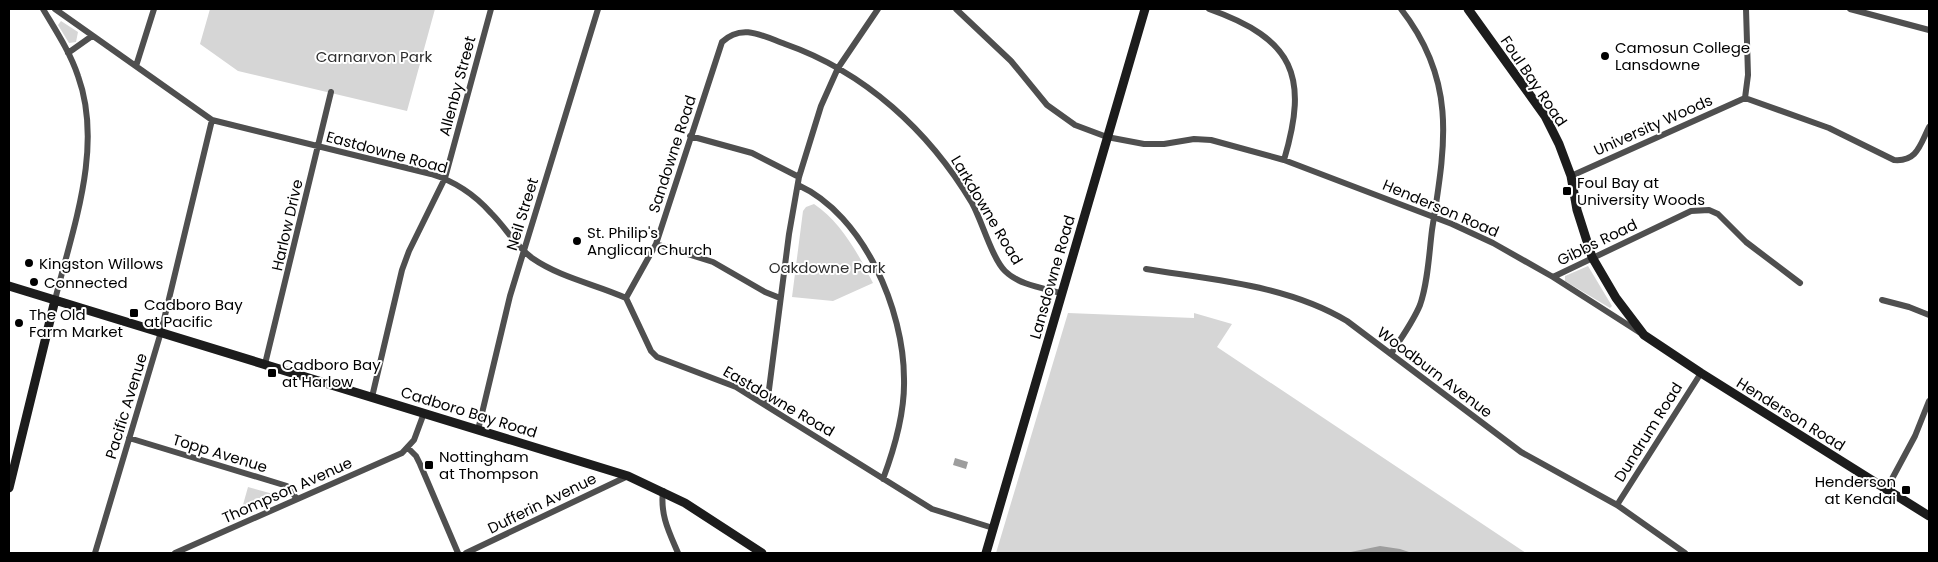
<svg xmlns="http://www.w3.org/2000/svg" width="1938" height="562" font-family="Poppins,sans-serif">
	<rect width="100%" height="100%" fill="#fff"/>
	<path fill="#d6d6d6" d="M 210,9 L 435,9 L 407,111 L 238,71 L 200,44 Z
		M 61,21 L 78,32 L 76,42 L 69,43 L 58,25 Z
		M 814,204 C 841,222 859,255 873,283 L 833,301 L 792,297 L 803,211 L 806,207 Z
		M 1588,266 L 1612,306 L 1610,308 L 1565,281 L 1565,276 Z
		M 1068,313 L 1194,318 L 1194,313 L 1232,324 L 1217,347 L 1526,553 L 996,553 Z
		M 248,487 L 277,495 L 241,512 Z"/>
	<path fill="#9d9d9d" d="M 955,458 L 968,462 L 966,469 L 953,465 Z
		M 1380,546 L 1400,549 L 1412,553 L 1346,553 Z"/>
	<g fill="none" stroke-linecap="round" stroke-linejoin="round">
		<path stroke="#4f4f4f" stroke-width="6" d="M 43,9 C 56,31 70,52 78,76 C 104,148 72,230 55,300
			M 55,9 L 212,120 L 431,174 C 454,181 475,195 491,213 C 506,228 515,245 532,258 C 561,278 595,284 626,298 L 651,351 L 657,357 L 736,387 L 932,509 L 993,528
			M 956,9 L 1011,61 L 1047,105 L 1075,125 L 1107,137 L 1144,144 L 1164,144 L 1194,139 L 1211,140 L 1284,160 L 1452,224 L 1493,243 L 1553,277 L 1639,332
			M 1209,9 C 1294,39 1309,76 1284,160
			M 1746,9 L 1748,75 L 1745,98 L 1829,128 L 1894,160 C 1917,162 1920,145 1929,127
			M 1850,9 L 1929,30
			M 68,53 L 92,36
			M 136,66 L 154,9
			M 690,136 L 752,153 L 799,177
			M 1571,176 L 1745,98
			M 798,185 C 864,215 904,310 904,379 C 905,413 895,447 883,479
			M 656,244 L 713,262 L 765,292 L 780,298
			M 1146,269 C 1214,280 1287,285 1347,321 L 1521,452 L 1617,505 L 1685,553
			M 1553,277 L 1691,211 L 1709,210 L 1718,214 L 1746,242 L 1800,283
			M 626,298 L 656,244 L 722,42 C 742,23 763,36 785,44 C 865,72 929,131 972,203 C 982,221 992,258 1005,271 C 1019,285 1043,288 1061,293
			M 1882,300 L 1909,307 L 1929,315
			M 1391,354 C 1401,338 1413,322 1420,305 C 1428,282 1429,254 1432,230 C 1445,146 1458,82 1401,9
			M 265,364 L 331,92
			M 372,397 L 402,270 L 409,251 L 445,178 L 491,9
			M 767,405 L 789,234 L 799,177 L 821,106 L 838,68 L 878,9
			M 478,430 L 510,296 L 598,9
			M 129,438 L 287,486 L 297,499
			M 408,448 L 416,456 L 420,464 L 458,553
			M 1886,490 L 1915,436 L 1929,401
			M 663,491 C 660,515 669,532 678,553
			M 1617,505 L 1701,373
			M 95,553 L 161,332 L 212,120
			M 175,553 L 402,453 L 414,440 L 424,413
			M 466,553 L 628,476"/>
		<path stroke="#1c1c1c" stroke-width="9" d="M 1468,9 L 1545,116 L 1559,144 L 1571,176 L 1577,210 L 1592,257 L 1616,298 L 1644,335 L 1701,373 L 1929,516
			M 9,286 L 628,476 L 685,503 L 762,553
			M 9,488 L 55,300
			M 986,553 L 1145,9"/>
	</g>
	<g fill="#000" stroke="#fff" stroke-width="2">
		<circle cx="1605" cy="56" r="5"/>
		<rect x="1562" y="186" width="10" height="10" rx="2.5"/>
		<circle cx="577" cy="241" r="5"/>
		<circle cx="29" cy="263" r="5"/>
		<circle cx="34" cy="282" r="5"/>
		<rect x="129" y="308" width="10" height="10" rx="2.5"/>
		<circle cx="19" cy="323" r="5"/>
		<rect x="267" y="368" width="10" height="10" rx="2.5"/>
		<rect x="424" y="460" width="10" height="10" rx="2.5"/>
		<rect x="1901" y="485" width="10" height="10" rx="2.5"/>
	</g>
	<g text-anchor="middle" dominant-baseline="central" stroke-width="4" stroke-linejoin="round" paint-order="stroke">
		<g font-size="15" fill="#000" stroke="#fff" text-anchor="start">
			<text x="1615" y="47">Camosun College<tspan x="1615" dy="17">Lansdowne</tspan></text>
			<text x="1577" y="182">Foul Bay at<tspan x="1577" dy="17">University Woods</tspan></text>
			<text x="587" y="232">St. Philip's<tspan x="587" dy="17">Anglican Church</tspan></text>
			<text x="39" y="263">Kingston Willows</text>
			<text x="44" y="282">Connected</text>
			<text x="144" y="304">Cadboro Bay<tspan x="144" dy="17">at Pacific</tspan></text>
			<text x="29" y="314">The Old<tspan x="29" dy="17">Farm Market</tspan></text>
			<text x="282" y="364">Cadboro Bay<tspan x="282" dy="17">at Harlow</tspan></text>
			<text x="439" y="456">Nottingham<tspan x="439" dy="17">at Thompson</tspan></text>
			<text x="1896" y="481" text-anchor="end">Henderson<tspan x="1896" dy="17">at Kendai</tspan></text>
		</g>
		<g font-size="15" fill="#2d2d2d" stroke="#fff">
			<text x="374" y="56">Carnarvon Park</text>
			<text x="827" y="267">Oakdowne Park</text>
		</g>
		<g font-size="15" fill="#000" stroke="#fff">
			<text transform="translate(1534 81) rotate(56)">Foul Bay Road</text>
			<text transform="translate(457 86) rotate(-75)">Allenby Street</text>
			<text transform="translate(1653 125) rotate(-24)">University Woods</text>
			<text transform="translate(387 152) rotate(15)">Eastdowne Road</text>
			<text transform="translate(672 154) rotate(-72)">Sandowne Road</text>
			<text transform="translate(1441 208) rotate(23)">Henderson Road</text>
			<text transform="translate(987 210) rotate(59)">Larkdowne Road</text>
			<text transform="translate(522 214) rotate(-73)">Neil Street</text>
			<text transform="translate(287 225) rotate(-77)">Harlow Drive</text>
			<text transform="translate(1597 242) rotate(-26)">Gibbs Road</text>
			<text transform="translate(1052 277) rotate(-74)">Lansdowne Road</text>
			<text transform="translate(1435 372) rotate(37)">Woodburn Avenue</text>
			<text transform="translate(779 401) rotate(30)">Eastdowne Road</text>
			<text transform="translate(126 406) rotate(-73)">Pacific Avenue</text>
			<text transform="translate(469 412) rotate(17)">Cadboro Bay Road</text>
			<text transform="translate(1791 414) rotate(32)">Henderson Road</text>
			<text transform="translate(1648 432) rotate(-58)">Dundrum Road</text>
			<text transform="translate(220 453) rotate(17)">Topp Avenue</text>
			<text transform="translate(287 490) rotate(-24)">Thompson Avenue</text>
			<text transform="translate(542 503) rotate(-26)">Dufferin Avenue</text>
		</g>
	</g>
	<rect width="1938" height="562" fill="none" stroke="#000000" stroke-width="20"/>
</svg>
